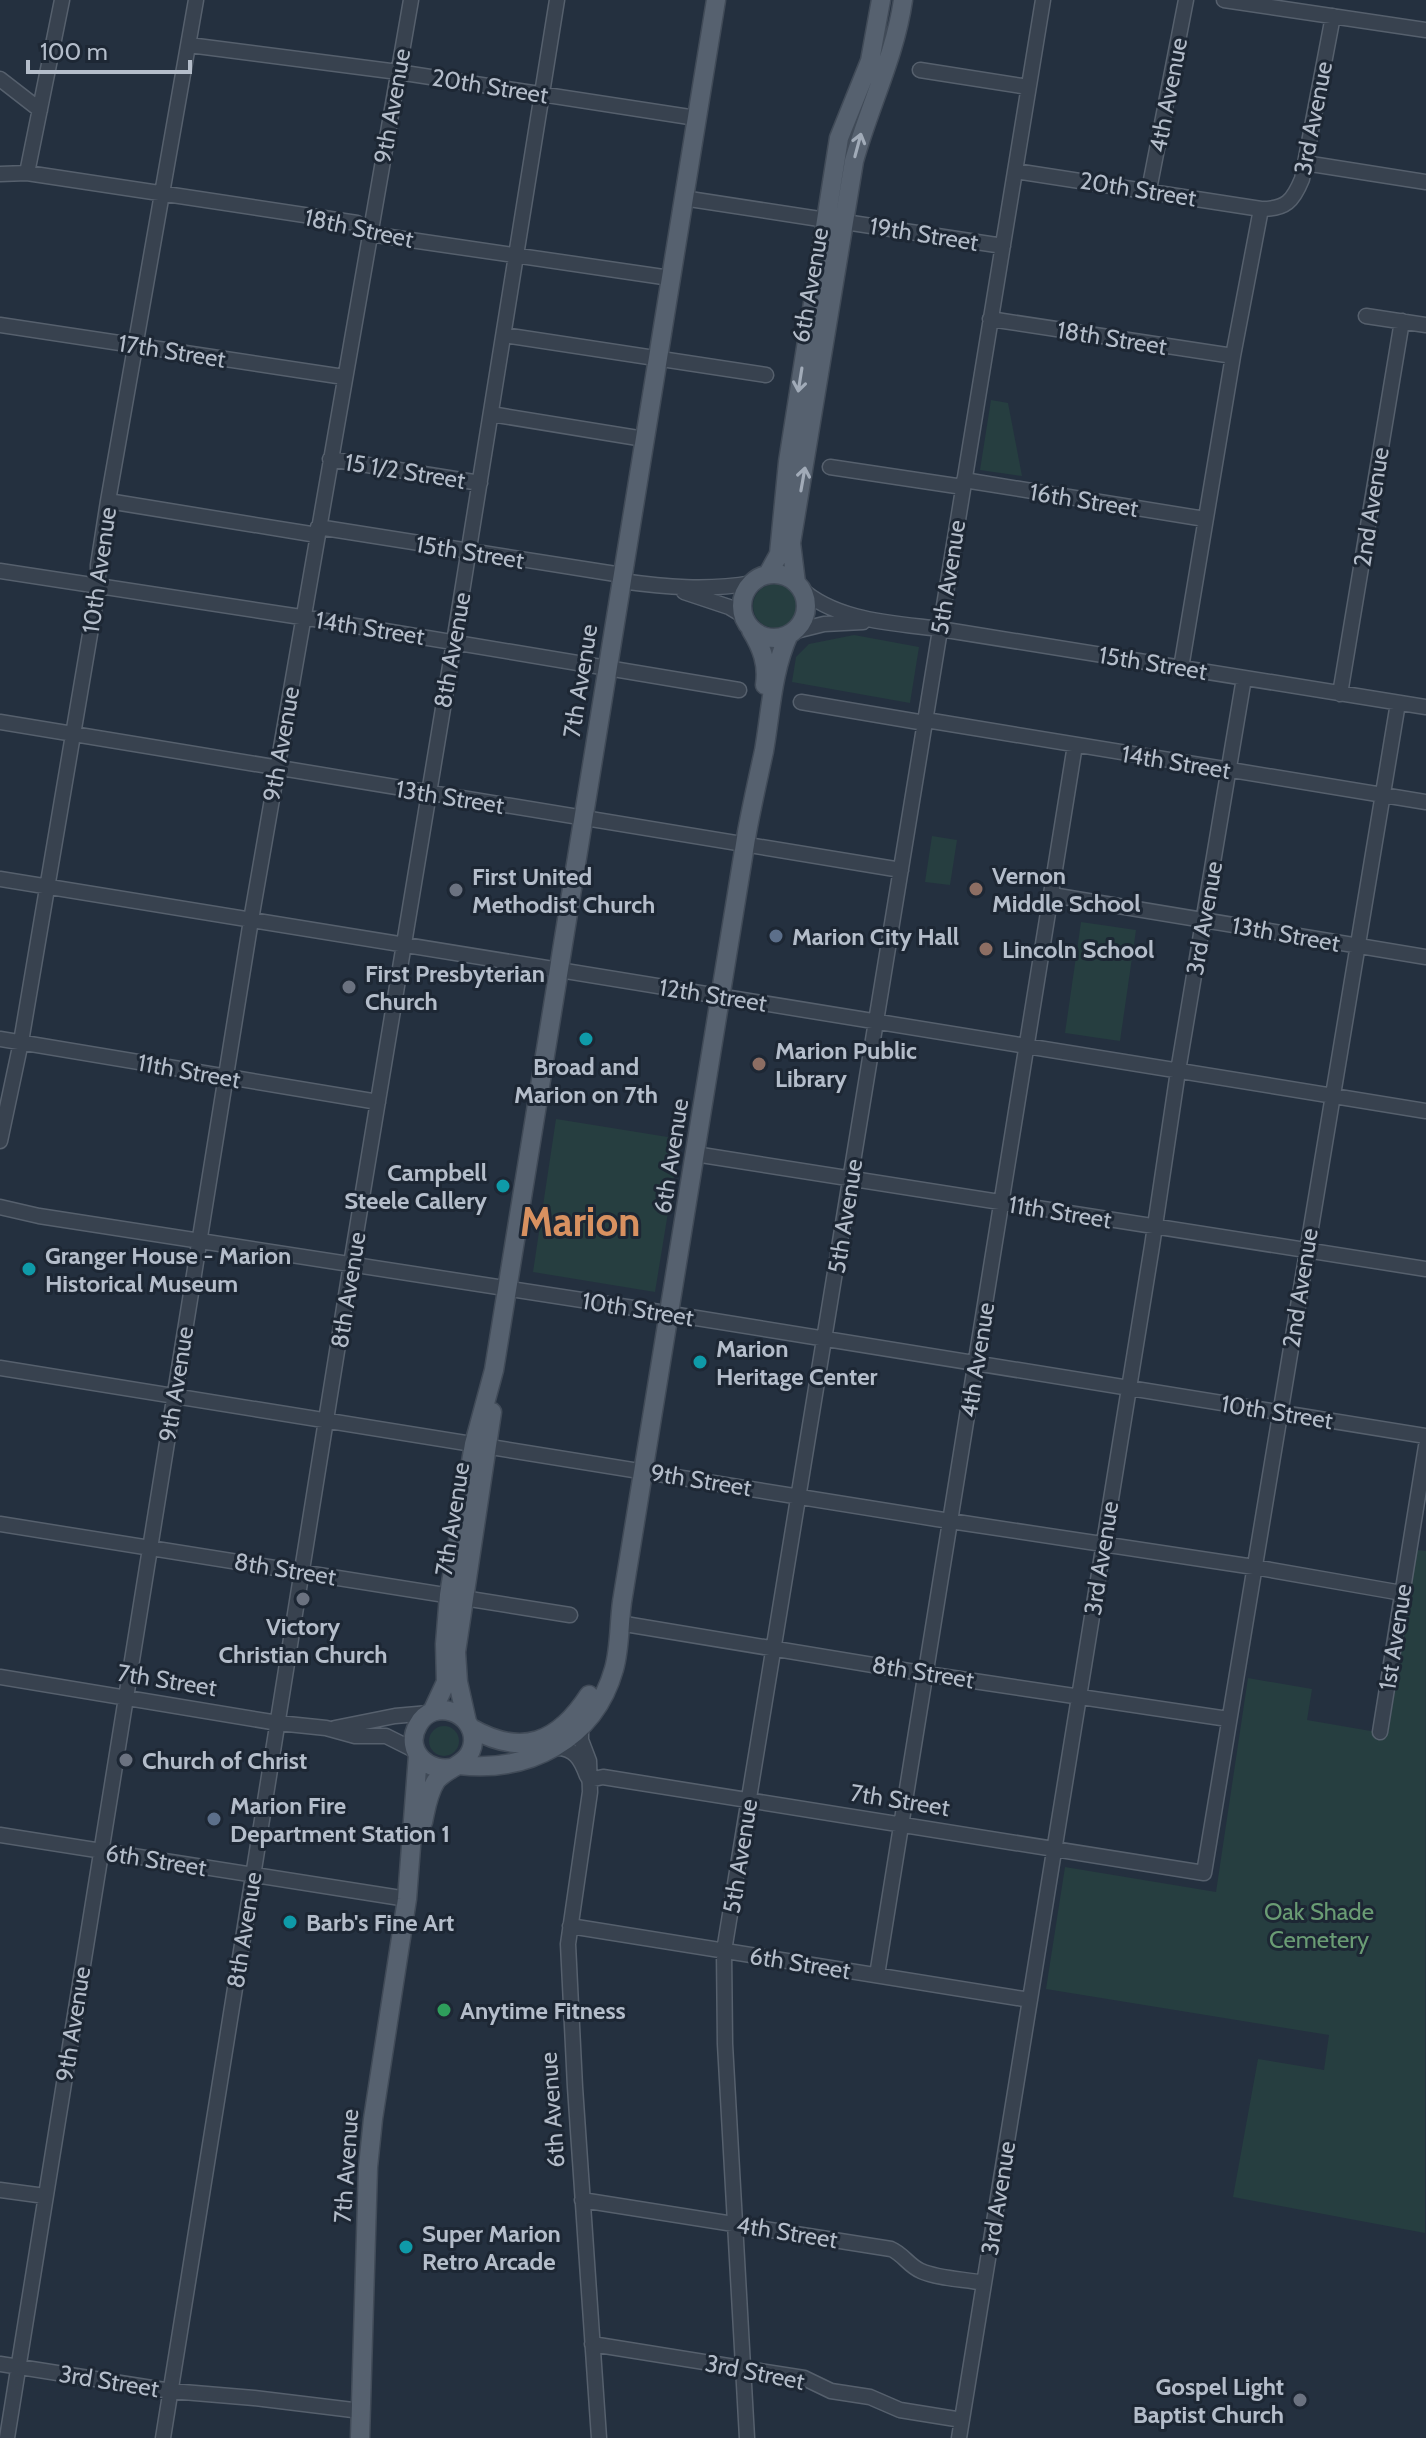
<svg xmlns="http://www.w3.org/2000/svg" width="1426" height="2438" font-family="Cabin,sans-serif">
	<rect width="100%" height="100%" fill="#24303f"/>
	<path fill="#263e40" d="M 991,400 L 1008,403 L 1022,476 L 980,470 Z
		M753 606a22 22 0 1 1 44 0a22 22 0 1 1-44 0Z
		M 854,635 L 919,647 L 910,703 L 792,682 L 796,657 L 809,644 Z
		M 932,836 L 957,840 L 950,885 L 925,882 Z
		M 1081,922 L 1136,930 L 1120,1041 L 1065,1033 Z
		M 556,1119 L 680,1139 L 655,1292 L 533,1272 Z
		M 1417,1550 L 1426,1551 L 1425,2233 L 1233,2197 L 1258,2059 L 1324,2070 L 1329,2035 L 1046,1989 L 1065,1867 L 1216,1892 L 1248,1678 L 1312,1689 L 1307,1720 L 1388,1734 Z
		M429 1741a15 15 0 1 1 30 0a15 15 0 1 1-30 0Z"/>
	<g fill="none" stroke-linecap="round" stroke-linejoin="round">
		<defs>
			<path id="minor" d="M 1224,0 L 1426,30
				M 189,45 L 398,72 L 696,118
				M 920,70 L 1028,87
				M 0,79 L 40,110
				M 1305,163 L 1426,182
				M 1015,171 L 1261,209
				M 27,173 L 62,0
				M 0,174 L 27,173 L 357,223 L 370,234 L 670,278
				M 1149,190 L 1186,0
				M 683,198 L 826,220
				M 845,222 L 1003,246
				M 1366,316 L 1426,325
				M 990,319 L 1233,356
				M 0,325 L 344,377
				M 504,335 L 766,375
				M 491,414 L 644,439
				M 330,459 L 480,483
				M 830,467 L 963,487
				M 964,480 L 1205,519
				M 108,501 L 317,535
				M 318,527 L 622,575
				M 0,571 L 314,619 L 739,690
				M 621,581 C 665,587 707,591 752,583
				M 800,588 C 836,621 892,623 940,629 L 1426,707
				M 684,592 L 729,607 L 744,616
				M 792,632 L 824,624 L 863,622
				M 1181,668 L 1233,356 L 1261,209 C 1286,209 1293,201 1302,179 L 1333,16
				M 1340,694 L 1402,321
				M 801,702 L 925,723
				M 926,720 L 1426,802
				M 0,722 L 901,870
				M 0,879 L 1426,1111
				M 1052,895 L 1426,957
				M 0,1039 L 378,1102
				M 0,1141 L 21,1042 L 98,587 L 98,565 L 108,501 L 196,0
				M 695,1154 L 1426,1269
				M 0,1207 L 39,1216 L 653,1311 L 1426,1436
				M 0,1368 L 937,1519 L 1254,1567 L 1402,1593
				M 0,1524 L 570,1615
				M 619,1623 L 927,1674 L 1228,1719
				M 0,1677 L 278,1723 L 326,1728 L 355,1736 L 386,1736 L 416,1751
				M 581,1726 L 581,1740 L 589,1761 L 590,1792 L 568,1944 L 575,2087 L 599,2438
				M 335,1728 L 395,1716 L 429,1713
				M 1380,1732 L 1426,1446
				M 555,1748 C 574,1747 581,1759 587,1776
				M 589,1780 L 603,1777 L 1204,1873 L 1398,703
				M 0,1835 L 407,1899
				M 570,1926 L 1030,2000
				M 877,1975 L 1075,745
				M 0,2190 L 45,2196
				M 582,2200 L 891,2249 C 903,2254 909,2266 921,2271 C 939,2279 964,2279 984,2283
				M 592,2344 L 804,2378 L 831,2391 L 870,2397 L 900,2410 L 962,2420
				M 0,2364 L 171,2391 L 254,2398 L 361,2411
				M 7,2438 L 251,920 L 411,0
				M 163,2438 L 351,1264 L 454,642 L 557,0
				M 747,2438 L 725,2044 L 724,1951 L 1043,0
				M 959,2438 L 1152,1246 L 1178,1071 L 1244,678"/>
			<path id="major" d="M 768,574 L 779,554 L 788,462 L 839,138 L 870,61 L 881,0
				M742 606a32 32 0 1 1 64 0a32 32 0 1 1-64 0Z
				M 796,583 L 791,543 L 854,161 C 869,107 895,56 903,0
				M 751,630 C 762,648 768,664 765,685
				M 432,1712 L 446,1682 L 445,1644 L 449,1595 L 474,1444 L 494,1370 L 716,0
				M 467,1722 L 458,1682 L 456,1652 L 492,1412
				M 471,1728 C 522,1757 558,1743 589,1695
				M 459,1765 C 528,1773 594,1740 614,1669 C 620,1648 619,1624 622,1602 L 747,832 C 752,805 758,778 764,751 C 771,711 772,671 789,634
				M 423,1822 C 426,1808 428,1793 436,1781 C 448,1766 471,1765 473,1742 C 475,1712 433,1697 418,1725 C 403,1751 430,1775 455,1767
				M 360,2438 L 368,2167 L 373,2119 L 407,1899 L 418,1755"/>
		</defs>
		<use href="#minor" stroke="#56606d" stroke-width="17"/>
		<use href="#major" stroke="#414b58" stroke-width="21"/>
		<use href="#minor" stroke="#38424f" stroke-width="14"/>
		<use href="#major" stroke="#56616f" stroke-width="18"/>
	</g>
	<defs><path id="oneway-shaft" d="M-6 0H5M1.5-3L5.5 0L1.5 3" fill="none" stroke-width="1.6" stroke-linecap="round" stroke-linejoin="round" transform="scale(2)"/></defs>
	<g stroke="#a1abb8">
		<use href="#oneway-shaft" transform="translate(858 145) rotate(-75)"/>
		<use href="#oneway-shaft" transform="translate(800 380) rotate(99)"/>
		<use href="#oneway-shaft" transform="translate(803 479) rotate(-80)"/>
	</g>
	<g fill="#8d6e63" stroke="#1d2734" stroke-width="3">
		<circle cx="976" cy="889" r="8"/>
		<circle cx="986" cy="949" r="8"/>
		<circle cx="759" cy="1064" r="8"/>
	</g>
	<g fill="#6b7280" stroke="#1d2734" stroke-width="3">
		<circle cx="456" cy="890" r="8"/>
		<circle cx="349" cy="987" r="8"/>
		<circle cx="303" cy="1599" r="8"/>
		<circle cx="126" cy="1760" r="8"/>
		<circle cx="1300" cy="2400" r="8"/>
	</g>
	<g fill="#5c6f8a" stroke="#1d2734" stroke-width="3">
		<circle cx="776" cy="936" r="8"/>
		<circle cx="214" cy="1819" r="8"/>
	</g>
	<g fill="#0f9aa8" stroke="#1d2734" stroke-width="3">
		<circle cx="586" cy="1039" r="8"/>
		<circle cx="503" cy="1186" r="8"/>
		<circle cx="29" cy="1269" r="8"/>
		<circle cx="700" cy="1362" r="8"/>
		<circle cx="290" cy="1922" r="8"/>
		<circle cx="406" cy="2247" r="8"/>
	</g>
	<circle fill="#2e9e5b" stroke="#1d2734" stroke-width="3" cx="444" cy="2010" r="8"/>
	<g text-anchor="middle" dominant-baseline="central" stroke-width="6" stroke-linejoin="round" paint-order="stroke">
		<g font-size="24" fill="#b4bdca" stroke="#1d2734">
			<text transform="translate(490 86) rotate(9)">20th Street</text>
			<text transform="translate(1168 95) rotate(-79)">4th Avenue</text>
			<text transform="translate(392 106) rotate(-80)">9th Avenue</text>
			<text transform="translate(1313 118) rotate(-79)">3rd Avenue</text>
			<text transform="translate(1138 189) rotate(9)">20th Street</text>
			<text transform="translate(359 228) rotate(12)">18th Street</text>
			<text transform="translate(924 234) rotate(9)">19th Street</text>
			<text transform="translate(810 285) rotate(-80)">6th Avenue</text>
			<text transform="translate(1112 338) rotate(9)">18th Street</text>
			<text transform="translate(172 351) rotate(9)">17th Street</text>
			<text transform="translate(405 471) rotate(9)">15 1/2 Street</text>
			<text transform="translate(1084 500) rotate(9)">16th Street</text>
			<text transform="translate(1371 507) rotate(-81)">2nd Avenue</text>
			<text transform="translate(470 552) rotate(9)">15th Street</text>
			<text transform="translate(99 570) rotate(-82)">10th Avenue</text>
			<text transform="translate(948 577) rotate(-81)">5th Avenue</text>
			<text transform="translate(370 628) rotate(9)">14th Street</text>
			<text transform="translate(452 650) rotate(-80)">8th Avenue</text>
			<text transform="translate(1153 663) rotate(9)">15th Street</text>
			<text transform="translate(580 681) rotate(-81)">7th Avenue</text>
			<text transform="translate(281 744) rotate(-80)">9th Avenue</text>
			<text transform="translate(1176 762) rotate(9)">14th Street</text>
			<text transform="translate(450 797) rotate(9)">13th Street</text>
			<text transform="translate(1204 918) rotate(-80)">3rd Avenue</text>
			<text transform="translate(1286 934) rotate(10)">13th Street</text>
			<text transform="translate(713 995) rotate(9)">12th Street</text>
			<text transform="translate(189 1071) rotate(10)">11th Street</text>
			<text transform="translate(671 1156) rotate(-81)">6th Avenue</text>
			<text transform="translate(1060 1212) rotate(9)">11th Street</text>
			<text transform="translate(845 1216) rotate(-81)">5th Avenue</text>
			<text transform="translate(1300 1288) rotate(-81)">2nd Avenue</text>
			<text transform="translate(348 1290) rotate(-81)">8th Avenue</text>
			<text transform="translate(638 1309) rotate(9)">10th Street</text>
			<text transform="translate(977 1360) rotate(-81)">4th Avenue</text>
			<text transform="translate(176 1384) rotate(-81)">9th Avenue</text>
			<text transform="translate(1277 1412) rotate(9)">10th Street</text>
			<text transform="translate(701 1480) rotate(9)">9th Street</text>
			<text transform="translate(452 1519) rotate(-81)">7th Avenue</text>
			<text transform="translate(1101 1558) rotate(-81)">3rd Avenue</text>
			<text transform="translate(285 1569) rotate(9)">8th Street</text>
			<text transform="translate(1395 1637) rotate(-81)">1st Avenue</text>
			<text transform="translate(923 1672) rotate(9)">8th Street</text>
			<text transform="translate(167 1680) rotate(9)">7th Street</text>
			<text transform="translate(900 1800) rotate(9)">7th Street</text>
			<text transform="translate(740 1856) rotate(-81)">5th Avenue</text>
			<text transform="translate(156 1860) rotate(9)">6th Street</text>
			<text transform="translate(244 1930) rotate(-81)">8th Avenue</text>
			<text transform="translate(800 1963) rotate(9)">6th Street</text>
			<text transform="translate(73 2024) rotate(-81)">9th Avenue</text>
			<text transform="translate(552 2110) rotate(-94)">6th Avenue</text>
			<text transform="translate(346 2166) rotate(-86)">7th Avenue</text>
			<text transform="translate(998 2198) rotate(-81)">3rd Avenue</text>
			<text transform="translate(787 2232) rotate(9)">4th Street</text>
			<text transform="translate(755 2372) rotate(11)">3rd Street</text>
			<text transform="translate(109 2381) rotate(9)">3rd Street</text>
		</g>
		<g font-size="24" font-weight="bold" fill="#b4bdca" stroke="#1d2734" text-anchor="start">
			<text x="992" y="875">Vernon<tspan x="992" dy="28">Middle School</tspan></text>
			<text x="472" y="876">First United<tspan x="472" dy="28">Methodist Church</tspan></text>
			<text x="792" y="936">Marion City Hall</text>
			<text x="1002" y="949">Lincoln School</text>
			<text x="365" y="973">First Presbyterian<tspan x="365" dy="28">Church</tspan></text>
			<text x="775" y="1050">Marion Public<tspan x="775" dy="28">Library</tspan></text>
			<text x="586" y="1066" text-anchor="middle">Broad and<tspan x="586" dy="28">Marion on 7th</tspan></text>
			<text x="487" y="1172" text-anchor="end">Campbell<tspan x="487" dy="28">Steele Callery</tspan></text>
			<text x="45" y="1255">Granger House - Marion<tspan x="45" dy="28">Historical Museum</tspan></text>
			<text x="716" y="1348">Marion<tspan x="716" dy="28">Heritage Center</tspan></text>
			<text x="303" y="1626" text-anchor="middle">Victory<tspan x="303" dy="28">Christian Church</tspan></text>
			<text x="142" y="1760">Church of Christ</text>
			<text x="230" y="1805">Marion Fire<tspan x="230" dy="28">Department Station 1</tspan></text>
			<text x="306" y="1922">Barb's Fine Art</text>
			<text x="460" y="2010">Anytime Fitness</text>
			<text x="422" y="2233">Super Marion<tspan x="422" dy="28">Retro Arcade</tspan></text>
			<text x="1284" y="2386" text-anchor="end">Gospel Light<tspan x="1284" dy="28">Baptist Church</tspan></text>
		</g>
		<g font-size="24" fill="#6a9c74" stroke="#1d2734">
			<text x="1319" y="1911">Oak Shade<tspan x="1319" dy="28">Cemetery</tspan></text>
		</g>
		<g font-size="40" font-weight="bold" fill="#d89160" stroke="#1d2734">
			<text x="580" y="1221">Marion</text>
		</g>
	</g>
	<path d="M28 60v12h162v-12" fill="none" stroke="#b4bdca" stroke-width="4"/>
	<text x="40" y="60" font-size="24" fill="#b4bdca" stroke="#1d2734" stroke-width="6" paint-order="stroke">100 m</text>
</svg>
